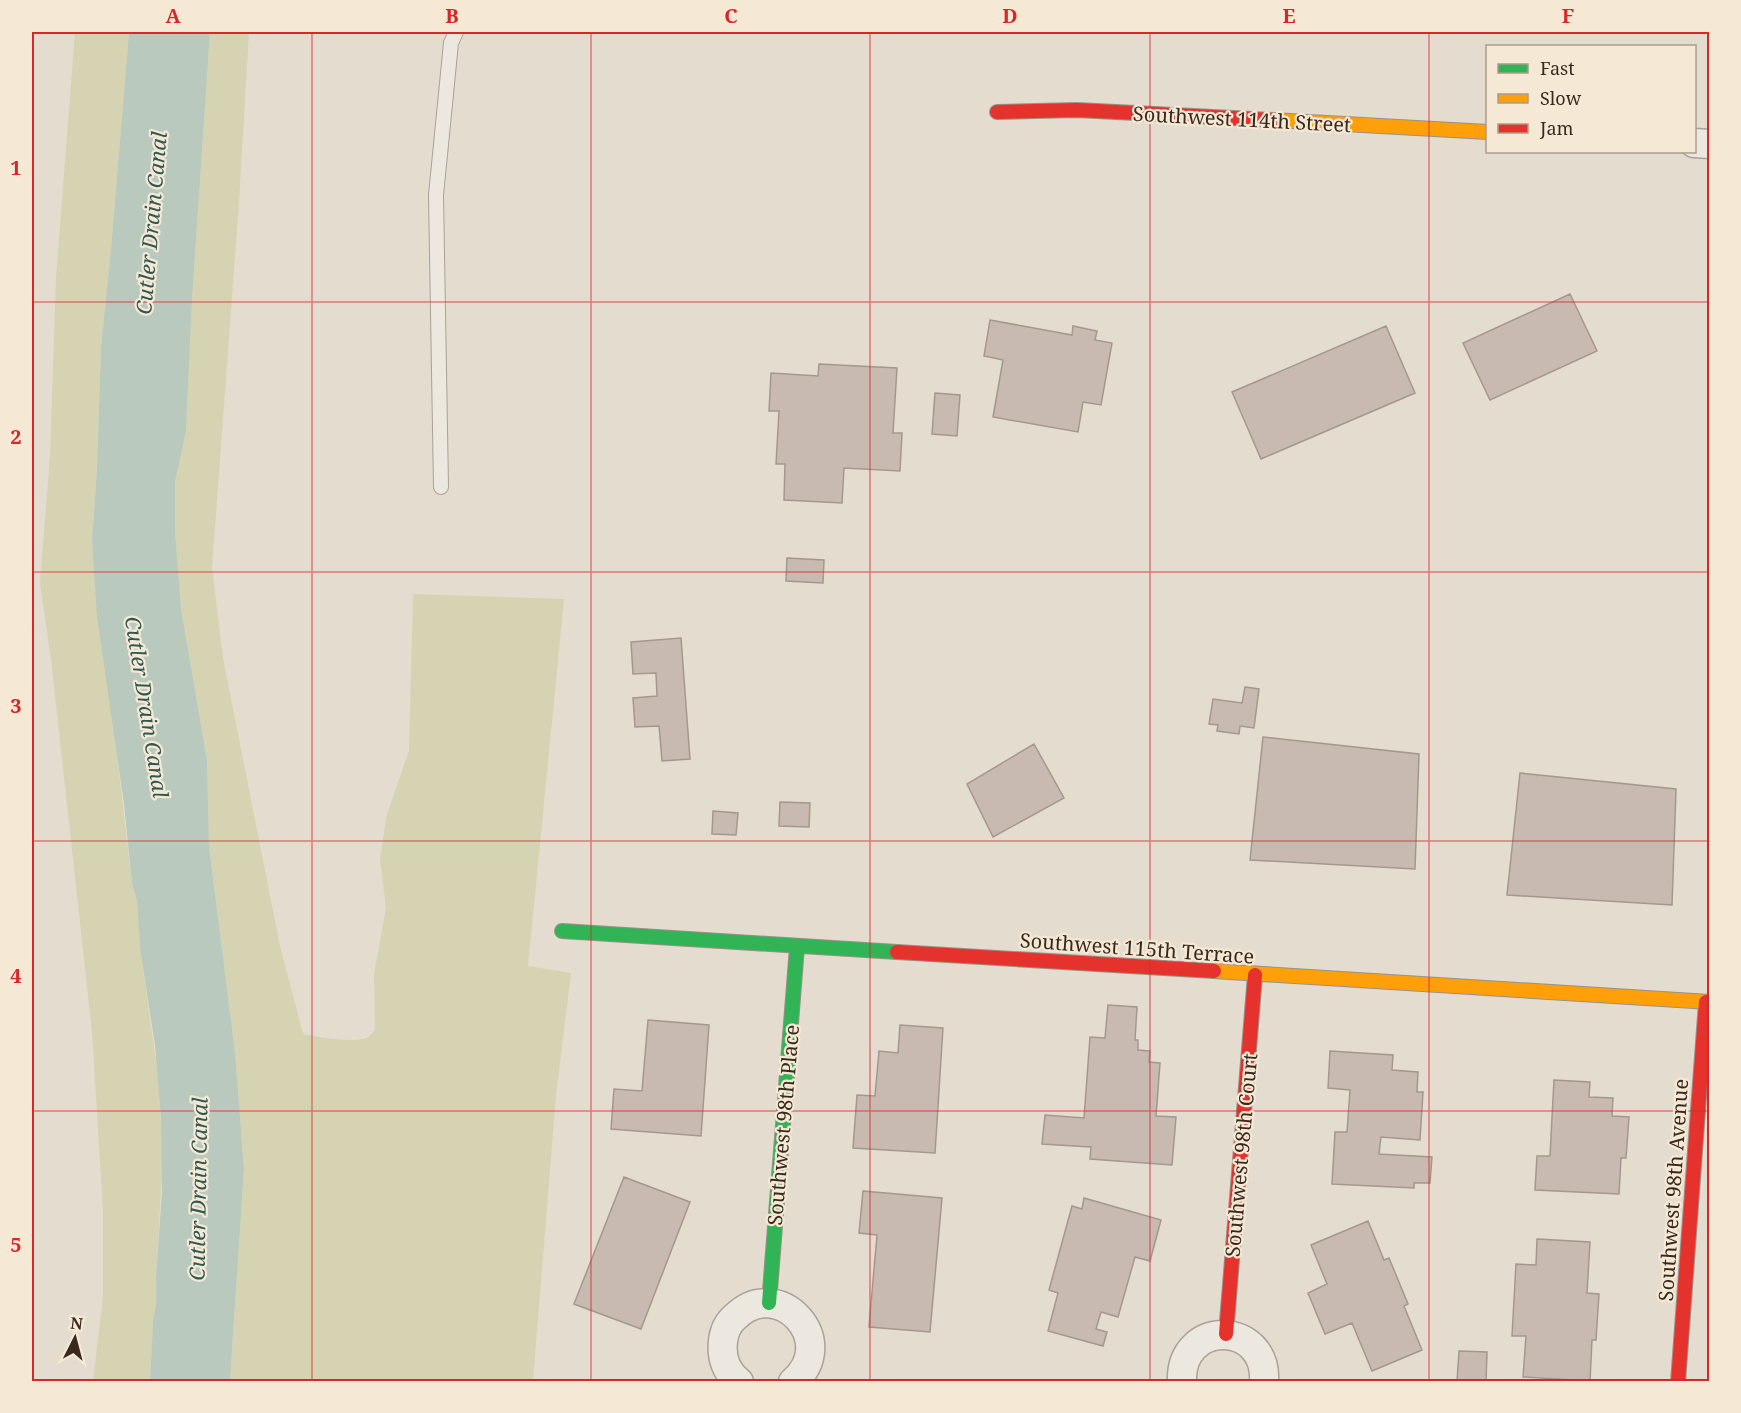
<svg xmlns="http://www.w3.org/2000/svg" width="1741" height="1413" font-family="'Noto Serif',serif">
	<rect width="100%" height="100%" fill="#e4dccf"/>
	<path fill="#d5d3b2" d="M 75,32 L 129,32 L 111,249 L 101,347 L 97,467 L 92,541 L 132,884 L 137,900 L 140,948 L 158,1075 L 163,1153 L 156,1276 L 156,1303 L 153,1321 L 150,1381 L 93,1381 L 103,1298 L 103,1210 L 92,1032 L 51,659 L 40,582 L 50,456 L 56,278 Z
		M 210,32 L 249,32 L 239,202 L 212,568 L 223,658 L 280,946 L 303,1034 C 317,1037 355,1044 368,1037 C 371,1035 373,1032 375,1030 L 374,974 L 386,908 L 380,859 L 387,814 L 409,751 L 413,594 L 564,599 L 528,966 L 571,973 L 556,1095 L 533,1381 L 230,1381 L 244,1169 L 235,1052 L 209,846 L 207,760 L 181,608 L 175,531 L 175,482 L 186,431 L 192,300 Z"/>
	<path fill="#b9c9be" d="M 129,32 L 210,32 L 192,300 L 186,431 L 175,482 L 175,531 L 181,608 L 207,760 L 209,846 L 235,1052 L 244,1169 L 230,1381 L 150,1381 L 153,1321 L 156,1303 L 156,1276 L 162,1191 L 161,1118 L 155,1045 L 140,948 L 137,900 L 132,884 L 124,804 L 97,616 L 92,541 L 97,467 L 101,347 L 111,249 Z"/>
	<path fill="#c8bab0" stroke="#a4988e" stroke-width="1.5" d="M 1570,294 L 1597,351 L 1490,400 L 1463,343 Z
		M 990,320 L 1072,335 L 1073,326 L 1097,331 L 1095,340 L 1112,343 L 1101,405 L 1083,402 L 1078,432 L 993,417 L 1003,360 L 984,356 Z
		M 1386,326 L 1415,393 L 1261,459 L 1232,392 Z
		M 819,364 L 897,368 L 893,433 L 902,433 L 900,471 L 844,468 L 842,503 L 784,500 L 785,464 L 776,464 L 779,411 L 769,411 L 771,373 L 818,376 Z
		M 935,393 L 960,395 L 957,436 L 932,434 Z
		M 787,558 L 824,560 L 823,583 L 786,581 Z
		M 681,638 L 690,759 L 662,761 L 659,726 L 635,727 L 633,698 L 657,696 L 656,673 L 633,674 L 631,642 Z
		M 1245,687 L 1259,689 L 1254,728 L 1240,726 L 1239,734 L 1217,731 L 1218,725 L 1209,724 L 1213,699 L 1242,703 Z
		M 1263,737 L 1419,754 L 1415,869 L 1250,860 Z
		M 1034,744 L 1064,798 L 993,837 L 967,784 Z
		M 1520,773 L 1676,789 L 1672,905 L 1507,895 Z
		M 780,802 L 810,803 L 809,827 L 779,826 Z
		M 713,811 L 738,813 L 736,835 L 712,834 Z
		M 1108,1005 L 1137,1007 L 1135,1040 L 1138,1040 L 1138,1050 L 1150,1051 L 1149,1062 L 1160,1063 L 1156,1116 L 1176,1117 L 1172,1165 L 1090,1159 L 1091,1147 L 1042,1144 L 1045,1115 L 1084,1118 L 1090,1037 L 1105,1038 Z
		M 648,1020 L 709,1025 L 701,1136 L 611,1129 L 614,1089 L 642,1091 Z
		M 900,1025 L 943,1028 L 935,1153 L 853,1148 L 857,1095 L 875,1096 L 879,1051 L 898,1053 Z
		M 1330,1051 L 1393,1055 L 1392,1070 L 1418,1072 L 1417,1092 L 1423,1092 L 1420,1140 L 1381,1137 L 1379,1154 L 1432,1157 L 1430,1183 L 1414,1183 L 1414,1188 L 1332,1184 L 1335,1132 L 1347,1132 L 1350,1090 L 1328,1088 Z
		M 1554,1080 L 1590,1082 L 1589,1097 L 1613,1098 L 1612,1116 L 1629,1117 L 1626,1158 L 1621,1158 L 1619,1194 L 1535,1190 L 1537,1156 L 1550,1156 Z
		M 624,1177 L 690,1202 L 641,1329 L 574,1304 Z
		M 863,1191 L 942,1198 L 930,1332 L 869,1327 L 877,1235 L 859,1233 Z
		M 1084,1198 L 1161,1220 L 1150,1261 L 1135,1257 L 1118,1317 L 1101,1312 L 1096,1329 L 1107,1332 L 1103,1346 L 1048,1331 L 1058,1293 L 1049,1290 L 1072,1206 L 1082,1209 Z
		M 1368,1221 L 1384,1260 L 1389,1258 L 1408,1304 L 1404,1306 L 1422,1350 L 1372,1371 L 1352,1323 L 1325,1334 L 1308,1293 L 1327,1284 L 1311,1245 Z
		M 1537,1239 L 1590,1242 L 1587,1293 L 1599,1294 L 1596,1340 L 1592,1340 L 1590,1381 L 1523,1377 L 1526,1336 L 1512,1336 L 1516,1264 L 1536,1265 Z
		M 1459,1351 L 1487,1352 L 1486,1382 L 1457,1381 Z"/>
	<g fill="none" stroke-linecap="round" stroke-linejoin="round">
		<defs>
			<path id="lane" d="M 441,487 L 436,195 L 451,43 L 456,32"/>
			<path id="street" d="M 1694,143 L 1710,144
				M 739,1382 C 726,1372 721,1357 723,1341 C 724,1332 728,1323 735,1317 C 778,1274 841,1341 793,1382
				M 1182,1382 C 1179,1319 1268,1320 1264,1382"/>
			<path id="fast" d="M 562,931 L 897,952
				M 769,1303 L 797,947"/>
			<path id="slow" d="M 1273,120 L 1488,132
				M 1214,971 L 1710,1002"/>
			<path id="jam" d="M 997,112 L 1077,110 L 1273,120
				M 897,952 L 1214,971
				M 1226,1334 L 1255,975
				M 1678,1382 L 1706,1002"/>
		</defs>
		<use href="#lane" stroke="#aaa197" stroke-width="16"/>
		<use href="#street" stroke="#aaa197" stroke-width="31"/>
		<use href="#fast" stroke="#999188" stroke-width="16"/>
		<use href="#slow" stroke="#999188" stroke-width="16"/>
		<use href="#jam" stroke="#999188" stroke-width="16"/>
		<use href="#lane" stroke="#ece8e0" stroke-width="14"/>
		<use href="#street" stroke="#ece8e0" stroke-width="28"/>
		<use href="#fast" stroke="#30b455" stroke-width="14"/>
		<use href="#slow" stroke="#ff9f0a" stroke-width="14"/>
		<use href="#jam" stroke="#e5322d" stroke-width="14"/>
	</g>
	<path fill="none" stroke="#d62828" stroke-width="1.5" stroke-opacity="0.55" d="M 312,32 L 312,1382M 591,32 L 591,1382M 870,32 L 870,1382M 1150,32 L 1150,1382M 1429,32 L 1429,1382M 32,302 L 1710,302M 32,572 L 1710,572M 32,841 L 1710,841M 32,1111 L 1710,1111"/>
	<g text-anchor="middle" dominant-baseline="central" stroke-width="4.5" stroke-linejoin="round" paint-order="stroke">
		<g font-size="20" fill="#38291f" stroke="#f5e9d5">
			<text transform="translate(1242 119) rotate(3)">Southwest 114th Street</text>
			<text transform="translate(1137 948) rotate(4)">Southwest 115th Terrace</text>
			<text transform="translate(783 1125) rotate(-85)">Southwest 98th Place</text>
			<text transform="translate(1241 1155) rotate(-85)">Southwest 98th Court</text>
			<text transform="translate(1673 1190) rotate(-86)">Southwest 98th Avenue</text>
		</g>
		<g font-size="21" font-style="italic" fill="#2f5852" stroke="#f5e9d5">
			<text transform="translate(151 223) rotate(-85)">Cutler Drain Canal</text>
			<text transform="translate(147 707) rotate(81)">Cutler Drain Canal</text>
			<text transform="translate(198 1189) rotate(-89)">Cutler Drain Canal</text>
		</g>
	</g>
	<rect width="1741" height="1413" fill="none" stroke="#f5e9d5" stroke-width="66"/>
	<rect x="1486" y="45" width="210" height="108" fill="#f5e9d5" stroke="#a99c8c" stroke-width="1.5"/>
	<rect x="1498" y="64" width="30" height="9" fill="#30b455" stroke="#a99c8c" stroke-width="1.5"/>
	<text x="1540" y="75" font-size="18" fill="#38291f">Fast</text>
	<rect x="1498" y="94" width="30" height="9" fill="#ff9f0a" stroke="#a99c8c" stroke-width="1.5"/>
	<text x="1540" y="105" font-size="18" fill="#38291f">Slow</text>
	<rect x="1498" y="124" width="30" height="9" fill="#e5322d" stroke="#a99c8c" stroke-width="1.5"/>
	<text x="1540" y="135" font-size="18" fill="#38291f">Jam</text>
	<g transform="translate(75 1338) rotate(6)" stroke="#f5e9d5" stroke-width="4.5" paint-order="stroke">
	<path d="M0-4.5L10 22L0 15L-10 22Z" fill="#38291f"/>
	<text y="-9" font-size="16" font-weight="bold" text-anchor="middle" fill="#38291f">N</text>
	</g>
	<rect x="33" y="33" width="1675" height="1347" fill="none" stroke="#d62828" stroke-width="2"/>
	<g font-size="20" text-anchor="middle" font-weight="bold" fill="#d62828">
		<text x="173" y="23">A</text>
		<text x="452" y="23">B</text>
		<text x="731" y="23">C</text>
		<text x="1010" y="23">D</text>
		<text x="1289" y="23">E</text>
		<text x="1568" y="23">F</text>
		<text x="16" y="175">1</text>
		<text x="16" y="444">2</text>
		<text x="16" y="713">3</text>
		<text x="16" y="983">4</text>
		<text x="16" y="1252">5</text>
	</g>
</svg>
